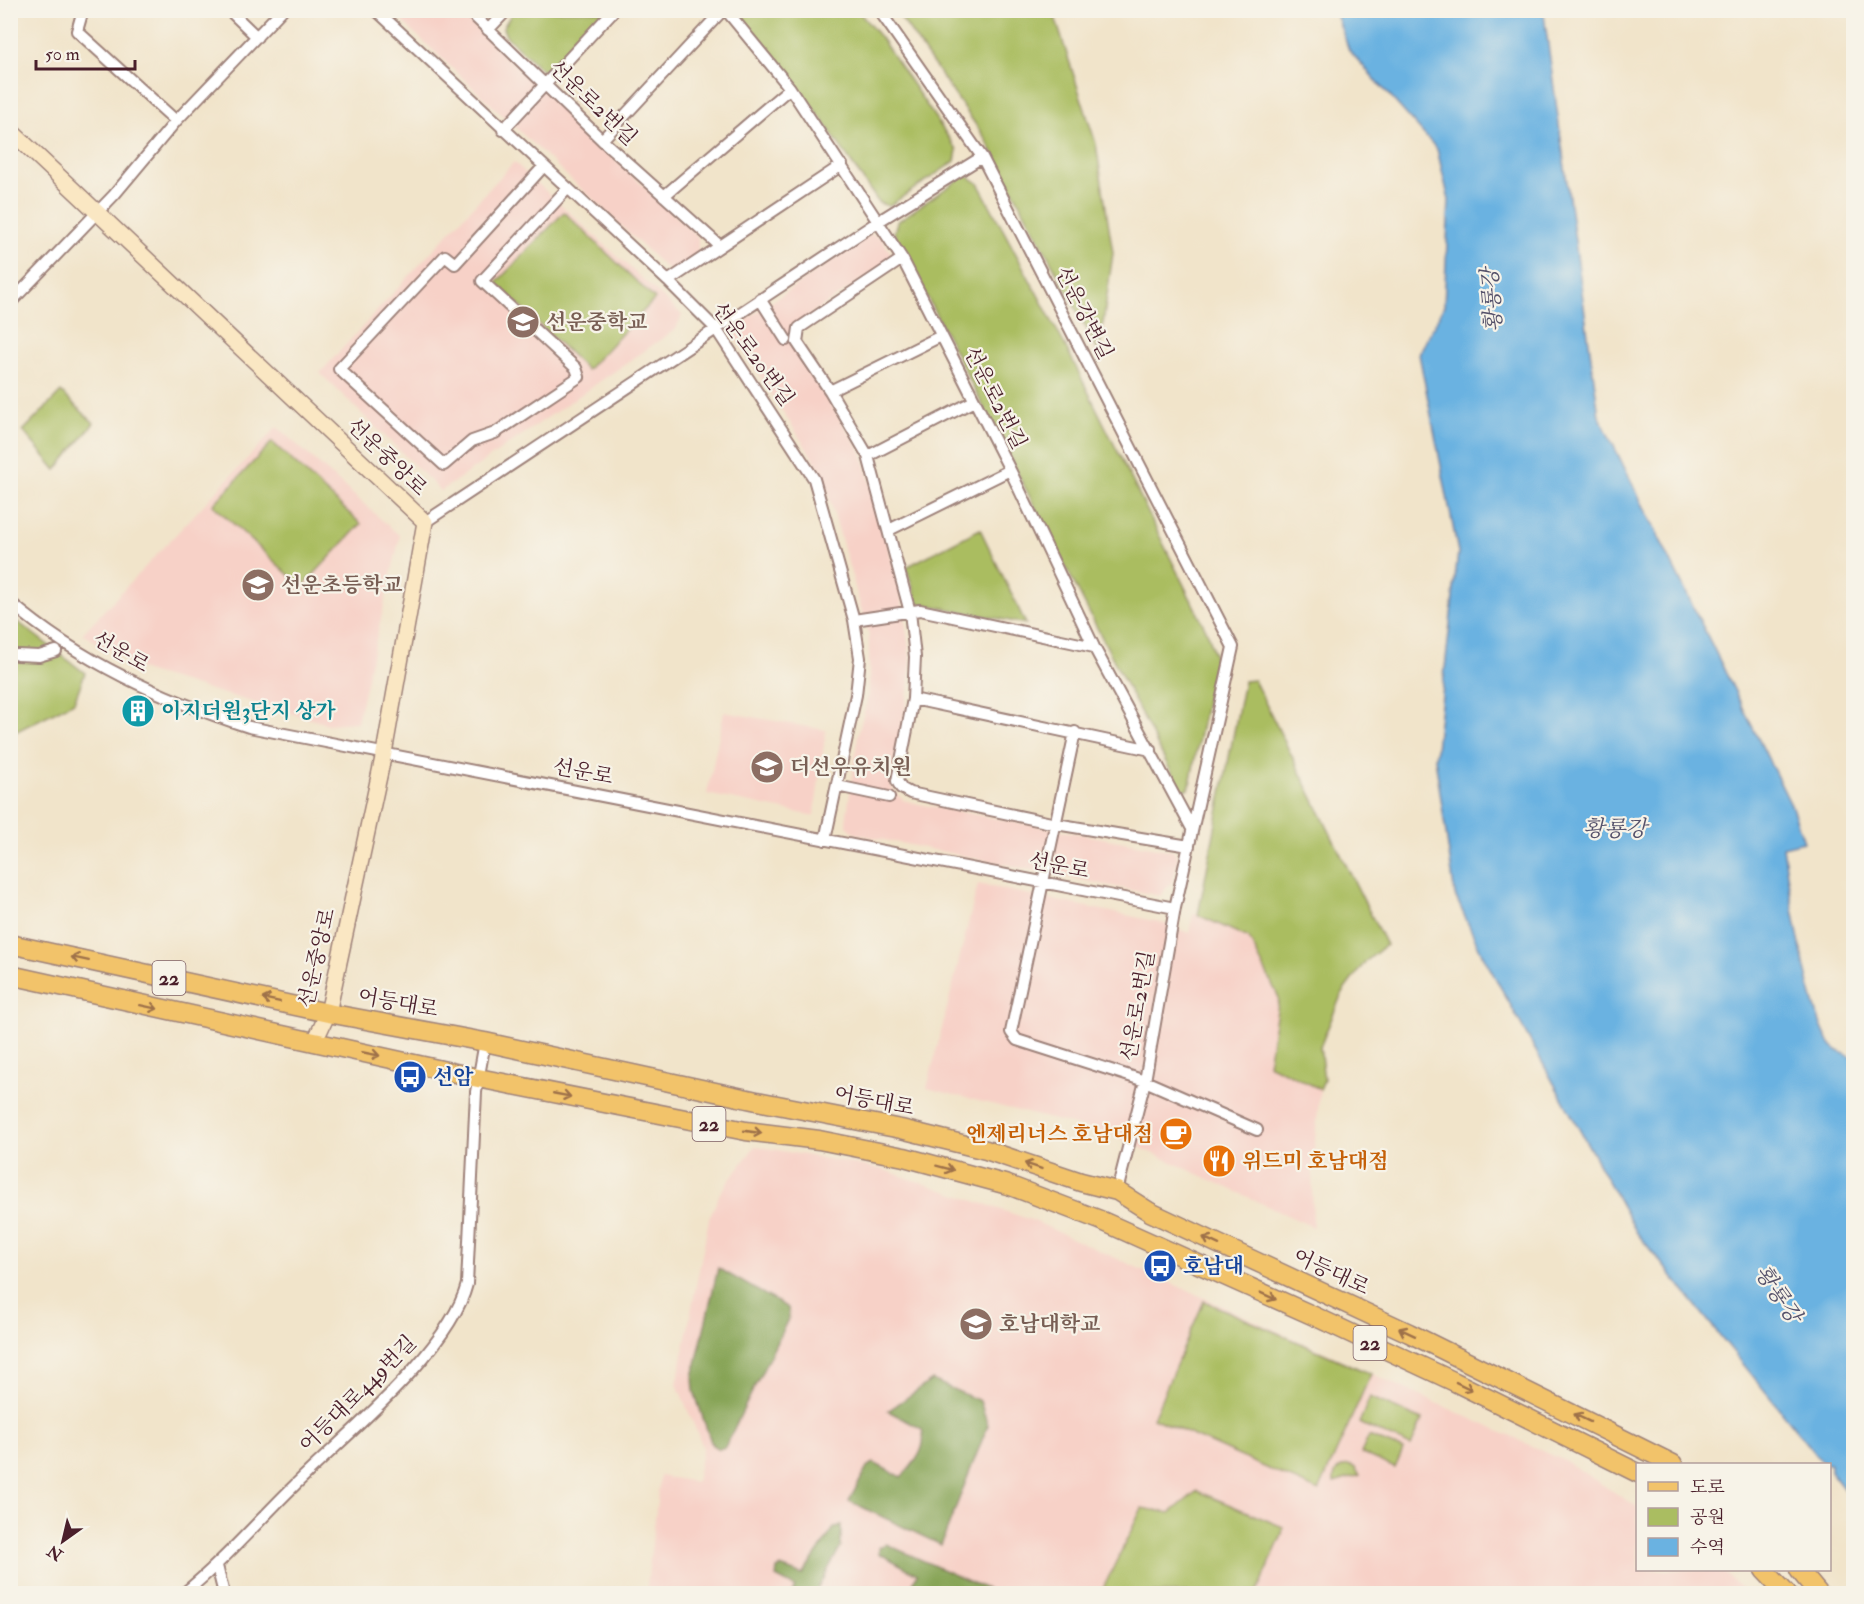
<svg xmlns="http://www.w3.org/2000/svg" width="1864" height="1604" font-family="'IM FELL Double Pica','Noto Serif KR',serif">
	<rect width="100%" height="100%" fill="#f7f3e8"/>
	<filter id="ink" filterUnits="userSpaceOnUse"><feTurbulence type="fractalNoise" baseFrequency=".0167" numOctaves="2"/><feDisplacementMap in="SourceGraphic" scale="12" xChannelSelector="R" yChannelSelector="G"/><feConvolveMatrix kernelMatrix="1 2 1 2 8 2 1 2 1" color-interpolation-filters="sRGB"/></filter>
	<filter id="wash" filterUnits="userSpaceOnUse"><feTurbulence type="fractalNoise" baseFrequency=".008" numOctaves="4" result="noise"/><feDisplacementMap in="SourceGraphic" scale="24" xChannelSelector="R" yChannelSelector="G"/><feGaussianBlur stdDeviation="1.35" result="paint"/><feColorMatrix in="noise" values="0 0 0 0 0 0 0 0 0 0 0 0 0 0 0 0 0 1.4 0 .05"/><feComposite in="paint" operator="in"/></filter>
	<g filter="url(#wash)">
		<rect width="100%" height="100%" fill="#f1e4ca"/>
		<path fill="#f7d1c7" d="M 391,11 L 458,11 L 698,237 L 698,252 L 682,270 L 668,270 Z
			M 514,162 L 682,315 L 676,329 L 441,491 L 320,373 Z
			M 871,234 L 881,238 L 891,253 L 888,263 L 815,311 L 788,334 L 790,341 L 862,453 L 900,588 L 911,663 L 906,707 L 890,780 L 893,790 L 903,800 L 923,805 L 1173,851 L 1178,857 L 1173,880 L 1160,896 L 856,834 L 848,827 L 846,822 L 858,735 L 869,692 L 869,636 L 822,472 L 737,341 L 734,331 L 738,325 Z
			M 277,427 L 400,536 L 357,722 L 328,724 L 145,671 L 82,634 Z
			M 724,712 L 826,730 L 814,816 L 707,794 Z
			M 978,884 L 1159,922 L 1189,933 L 1193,914 L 1198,915 L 1249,938 L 1279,998 L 1268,1064 L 1320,1089 L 1312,1171 L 1313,1227 L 1111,1134 L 927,1088 Z
			M 755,1146 L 881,1169 L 1034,1221 L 1567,1462 L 1637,1507 L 1638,1570 L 1721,1570 L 1747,1593 L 646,1594 L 660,1476 L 696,1482 L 703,1447 L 677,1384 L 709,1219 L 720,1193 Z"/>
		<path fill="#aabd61" stroke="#7a6e46" stroke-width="1.5" d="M 513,11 L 607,11 L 546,74 L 506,36 L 503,28 Z
			M 734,11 L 858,11 L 881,38 L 957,150 L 955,161 L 889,206 L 879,203 L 821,118 Z
			M 896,11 L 1053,11 L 1096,144 L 1113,253 L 1099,352 L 985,138 Z
			M 968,176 L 978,183 L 1068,351 L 1209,636 L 1215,657 L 1189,789 L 1182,790 L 1167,764 L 894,233 L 897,222 L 961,178 Z
			M 564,212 L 655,299 L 587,370 L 496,283 Z
			M 61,392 L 94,423 L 56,470 L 23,431 Z
			M 272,442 L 361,524 L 302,587 L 213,505 Z
			M 980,529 L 1026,624 L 918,603 L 906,567 Z
			M 10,616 L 85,673 L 74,702 L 11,734 Z
			M 1254,680 L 1386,945 L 1365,962 L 1342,993 L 1320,1047 L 1324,1080 L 1320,1089 L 1268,1064 L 1279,998 L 1249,938 L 1198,915 L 1244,681 Z
			M 1204,1301 L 1371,1374 L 1319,1491 L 1153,1418 Z
			M 1370,1397 L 1422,1420 L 1411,1446 L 1359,1423 Z
			M 1369,1436 L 1403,1450 L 1395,1468 L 1361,1453 Z
			M 1348,1465 L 1354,1467 L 1360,1475 L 1334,1483 C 1333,1473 1338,1467 1348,1465 Z
			M 1197,1491 L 1283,1527 L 1282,1535 L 1256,1593 L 1101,1593 L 1142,1508 L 1170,1513 Z"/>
		<path fill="#87a457" stroke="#686241" stroke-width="1.5" d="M 718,1268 L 788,1308 L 789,1317 L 725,1447 L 719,1449 L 712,1445 L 694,1391 L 693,1377 Z
			M 932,1380 L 980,1401 L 988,1425 L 941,1545 L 849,1501 L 868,1466 L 874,1463 L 901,1477 C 914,1464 928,1449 922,1429 L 888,1411 Z
			M 841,1525 L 841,1546 L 815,1593 L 792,1593 L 795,1587 L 776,1577 L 777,1569 L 781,1567 L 802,1575 L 834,1528 Z
			M 886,1544 L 995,1593 L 909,1593 L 917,1574 L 879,1553 L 879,1547 Z"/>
		<path fill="#6ab2e1" stroke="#5a6886" stroke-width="1.5" d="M 1541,11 L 1544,15 L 1599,416 L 1792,807 L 1804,842 L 1783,847 C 1788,883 1811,1026 1833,1047 C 1838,1052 1848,1055 1853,1058 L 1853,1501 L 1830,1471 L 1830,1464 L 1824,1464 L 1637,1233 L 1481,952 L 1455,895 L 1435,758 L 1458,552 L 1419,354 L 1444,306 L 1449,200 L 1437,149 L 1349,50 L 1335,11 Z"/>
	</g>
	<g filter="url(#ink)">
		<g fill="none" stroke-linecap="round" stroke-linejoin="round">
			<defs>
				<path id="street" d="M 83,10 L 77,31 L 176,121
					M 229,10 L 257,37
					M 376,10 L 668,281 L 716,329 L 814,479 L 854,620 L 860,658 L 856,695 L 825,840
					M 468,10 L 602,140 L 720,246
					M 726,10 L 790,88 L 903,260 L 1011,472 L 1094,647 L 1191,827
					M 879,10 L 982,157 L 1233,647 L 1175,908 L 1145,1081 L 1117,1191
					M 488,30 L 507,10
					M 503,130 L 614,10
					M 602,140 L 723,10
					M 544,166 L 455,264 L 445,256 L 339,369 L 444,465 L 472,441 L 495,433 L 579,377 L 576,368 L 482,281 L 568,188
					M 664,196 L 790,88
					M 902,259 L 799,328 L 797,342 L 830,391 L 868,456 L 910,612 L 915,657 L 913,699 L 897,781 L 901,788 L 910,793 L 1056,824 L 1189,846
					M 668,281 L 842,165
					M 760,299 L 786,340
					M 10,303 L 114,195 L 176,121 L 282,10
					M 830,391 L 941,336
					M 868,456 L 974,401
					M 425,522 L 879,221 L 982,157
					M 889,530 L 1010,470
					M 10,602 C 80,662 162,699 249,727 L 1175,908
					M 854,620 L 920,610 L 1094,647
					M 17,655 L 39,656 L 56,651
					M 913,699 L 1151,750
					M 1075,732 L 1011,1032 L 1017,1040 L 1145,1081 L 1257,1130
					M 837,786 L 889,797
					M 217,1566 L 224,1594
					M 183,1594 C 224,1561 257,1522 294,1486 C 344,1436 450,1351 467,1284 L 476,1092 L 485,1042"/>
				<path id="secondary" d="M 10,130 L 425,522 L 384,753 L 328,1013 L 314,1043"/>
				<path id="primary" d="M 10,944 L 328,1013 L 485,1042 L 757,1101 L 901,1129 L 986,1150 L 1081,1182 L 1117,1191 L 1150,1212 L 1409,1333 L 1673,1464
					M 10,975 L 478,1078 L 746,1131 L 819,1140 L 904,1157 L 1008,1185 L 1100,1220 L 1314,1316 L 1455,1382 L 1638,1473
					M 1764,1570 L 1787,1594
					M 1799,1570 L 1819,1594"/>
			</defs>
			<use href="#street" stroke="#9e827a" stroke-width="14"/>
			<use href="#secondary" stroke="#9e827a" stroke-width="18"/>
			<use href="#primary" stroke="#9e827a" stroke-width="21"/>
			<use href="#street" stroke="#fff" stroke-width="10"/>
			<use href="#secondary" stroke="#fae7c3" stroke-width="15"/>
			<use href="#primary" stroke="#f2c36a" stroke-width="18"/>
		</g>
		<defs><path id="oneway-shaft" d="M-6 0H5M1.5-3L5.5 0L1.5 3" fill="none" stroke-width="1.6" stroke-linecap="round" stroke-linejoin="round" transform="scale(1.5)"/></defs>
		<g stroke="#9e714a">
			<use href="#oneway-shaft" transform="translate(80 959) rotate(-168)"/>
			<use href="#oneway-shaft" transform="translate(271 1000) rotate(-168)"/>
			<use href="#oneway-shaft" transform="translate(149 1007) rotate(12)"/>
			<use href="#oneway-shaft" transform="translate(371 1054) rotate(11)"/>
			<use href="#oneway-shaft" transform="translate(562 1095) rotate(11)"/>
			<use href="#oneway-shaft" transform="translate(753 1132) rotate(8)"/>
			<use href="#oneway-shaft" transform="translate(1033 1166) rotate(-161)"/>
			<use href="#oneway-shaft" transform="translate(945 1168) rotate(15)"/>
			<use href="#oneway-shaft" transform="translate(1211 1241) rotate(-155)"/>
			<use href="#oneway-shaft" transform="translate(1268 1296) rotate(24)"/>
			<use href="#oneway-shaft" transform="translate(1407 1332) rotate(-155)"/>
			<use href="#oneway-shaft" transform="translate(1464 1386) rotate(26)"/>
			<use href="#oneway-shaft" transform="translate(1582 1418) rotate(-154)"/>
		</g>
	</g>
	<defs>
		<symbol id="school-disc" viewBox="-11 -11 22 22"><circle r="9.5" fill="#8d6e63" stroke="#f7f3e8"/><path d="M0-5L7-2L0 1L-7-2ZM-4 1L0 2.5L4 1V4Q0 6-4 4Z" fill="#fff"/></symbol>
		<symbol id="building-disc" viewBox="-11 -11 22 22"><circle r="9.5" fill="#0f9aa8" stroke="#f7f3e8"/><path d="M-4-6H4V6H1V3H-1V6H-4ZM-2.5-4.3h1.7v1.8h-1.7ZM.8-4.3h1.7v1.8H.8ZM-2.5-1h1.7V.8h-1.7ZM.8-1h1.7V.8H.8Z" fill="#fff"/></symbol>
		<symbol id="bus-disc" viewBox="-11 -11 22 22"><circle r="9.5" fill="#1a4fb4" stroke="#f7f3e8"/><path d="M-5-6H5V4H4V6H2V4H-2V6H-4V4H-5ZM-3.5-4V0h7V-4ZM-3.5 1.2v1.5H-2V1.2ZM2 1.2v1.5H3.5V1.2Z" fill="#fff"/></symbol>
		<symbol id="cafe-disc" viewBox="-11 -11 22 22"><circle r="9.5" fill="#e8710a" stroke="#f7f3e8"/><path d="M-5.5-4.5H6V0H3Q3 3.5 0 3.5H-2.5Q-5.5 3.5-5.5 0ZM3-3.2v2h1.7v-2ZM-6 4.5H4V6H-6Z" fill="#fff"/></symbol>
		<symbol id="restaurant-disc" viewBox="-11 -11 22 22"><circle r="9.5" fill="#e8710a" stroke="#f7f3e8"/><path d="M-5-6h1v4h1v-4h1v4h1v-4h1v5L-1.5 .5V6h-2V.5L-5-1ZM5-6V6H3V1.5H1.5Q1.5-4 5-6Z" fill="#fff"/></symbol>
		<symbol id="university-disc" viewBox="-11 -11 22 22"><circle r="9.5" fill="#8d6e63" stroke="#f7f3e8"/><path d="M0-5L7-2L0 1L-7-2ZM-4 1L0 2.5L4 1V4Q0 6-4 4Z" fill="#fff"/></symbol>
	</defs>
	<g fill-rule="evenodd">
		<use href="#school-disc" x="504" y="303" width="38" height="38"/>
		<use href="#school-disc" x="239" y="566" width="38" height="38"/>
		<use href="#building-disc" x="119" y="692" width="38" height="38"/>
		<use href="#school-disc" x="748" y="748" width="38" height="38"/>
		<use href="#bus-disc" x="391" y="1058" width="38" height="38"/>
		<use href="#cafe-disc" x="1157" y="1115" width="38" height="38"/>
		<use href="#restaurant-disc" x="1200" y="1142" width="38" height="38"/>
		<use href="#bus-disc" x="1141" y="1247" width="38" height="38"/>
		<use href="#university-disc" x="957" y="1305" width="38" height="38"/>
	</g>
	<g text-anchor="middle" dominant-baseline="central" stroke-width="4.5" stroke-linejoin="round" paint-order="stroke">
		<g fill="#f7f3e8" stroke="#7e5f64" stroke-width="1.5">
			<rect x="152.5" y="961" width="33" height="34" rx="4.5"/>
			<rect x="692.5" y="1107" width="33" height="34" rx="4.5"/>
			<rect x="1353.5" y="1326" width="33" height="34" rx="4.5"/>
		</g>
		<g font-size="20" font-weight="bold" fill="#4a1f2b">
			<text x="169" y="978">22</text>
			<text x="709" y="1124">22</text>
			<text x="1370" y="1343">22</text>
		</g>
		<g font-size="21" fill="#4a1f2b" stroke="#f7f3e8">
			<text transform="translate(593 103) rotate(44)">선운로2번길</text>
			<text transform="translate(1084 313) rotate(63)">선운강변길</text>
			<text transform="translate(753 354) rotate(54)">선운로20번길</text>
			<text transform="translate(995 398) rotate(63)">선운로2번길</text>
			<text transform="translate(387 457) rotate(44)">선운중앙로</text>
			<text transform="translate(121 652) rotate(30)">선운로</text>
			<text transform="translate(583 772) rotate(11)">선운로</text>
			<text transform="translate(1059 866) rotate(11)">선운로</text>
			<text transform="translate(317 958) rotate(-77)">선운중앙로</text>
			<text transform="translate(398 1003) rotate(10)">어등대로</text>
			<text transform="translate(1138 1006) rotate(-80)">선운로2번길</text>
			<text transform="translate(874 1101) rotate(11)">어등대로</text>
			<text transform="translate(1331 1272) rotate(25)">어등대로</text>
			<text transform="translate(358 1394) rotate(-45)">어등대로449번길</text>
		</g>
		<g font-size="21" font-weight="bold" fill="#785e54" stroke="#f7f3e8" text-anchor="start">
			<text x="546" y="322">선운중학교</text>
			<text x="281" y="585">선운초등학교</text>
			<text x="790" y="767">더선우유치원</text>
			<text x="999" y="1324">호남대학교</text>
		</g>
		<g font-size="21" font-weight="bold" fill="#0d838f" stroke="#f7f3e8" text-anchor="start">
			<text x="161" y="711">이지더원3단지 상가</text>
		</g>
		<g font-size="21" font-weight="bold" fill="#164399" stroke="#f7f3e8" text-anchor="start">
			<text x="433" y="1077">선암</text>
			<text x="1183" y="1266">호남대</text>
		</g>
		<g font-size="21" font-weight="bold" fill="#c56008" stroke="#f7f3e8" text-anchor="end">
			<text x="1153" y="1134">엔제리너스 호남대점</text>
			<text x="1242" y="1161" text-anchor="start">위드미 호남대점</text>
		</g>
		<g font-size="22" font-style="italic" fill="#55526b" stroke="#f7f3e8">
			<text transform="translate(1492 300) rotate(-94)">황룡강</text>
			<text x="1615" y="829">황룡강</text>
			<text transform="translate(1778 1294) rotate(56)">황룡강</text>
		</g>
	</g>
	<rect width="1864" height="1604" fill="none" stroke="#f7f3e8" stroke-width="36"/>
	<rect x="1636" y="1463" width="195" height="108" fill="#f7f3e8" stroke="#b29e9c" stroke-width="1.5"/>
	<rect x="1648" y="1482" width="30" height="9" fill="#f2c36a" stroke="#b29e9c" stroke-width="1.5"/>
	<text x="1690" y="1493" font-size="18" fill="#4a1f2b">도로</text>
	<rect x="1648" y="1508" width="30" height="18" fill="#aabd61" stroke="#b29e9c" stroke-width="1.5"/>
	<text x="1690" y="1523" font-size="18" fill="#4a1f2b">공원</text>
	<rect x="1648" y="1538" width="30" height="18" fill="#6ab2e1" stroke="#b29e9c" stroke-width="1.5"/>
	<text x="1690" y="1553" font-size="18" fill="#4a1f2b">수역</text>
	<g transform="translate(63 1541) rotate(214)" stroke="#f7f3e8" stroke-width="4.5" paint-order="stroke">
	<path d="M0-4.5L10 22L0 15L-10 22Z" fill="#4a1f2b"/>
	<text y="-9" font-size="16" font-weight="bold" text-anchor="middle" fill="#4a1f2b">N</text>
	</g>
	<path d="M36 60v9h99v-9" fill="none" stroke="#4a1f2b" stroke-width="3"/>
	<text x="45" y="60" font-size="18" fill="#4a1f2b" stroke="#f7f3e8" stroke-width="4.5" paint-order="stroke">50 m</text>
</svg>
